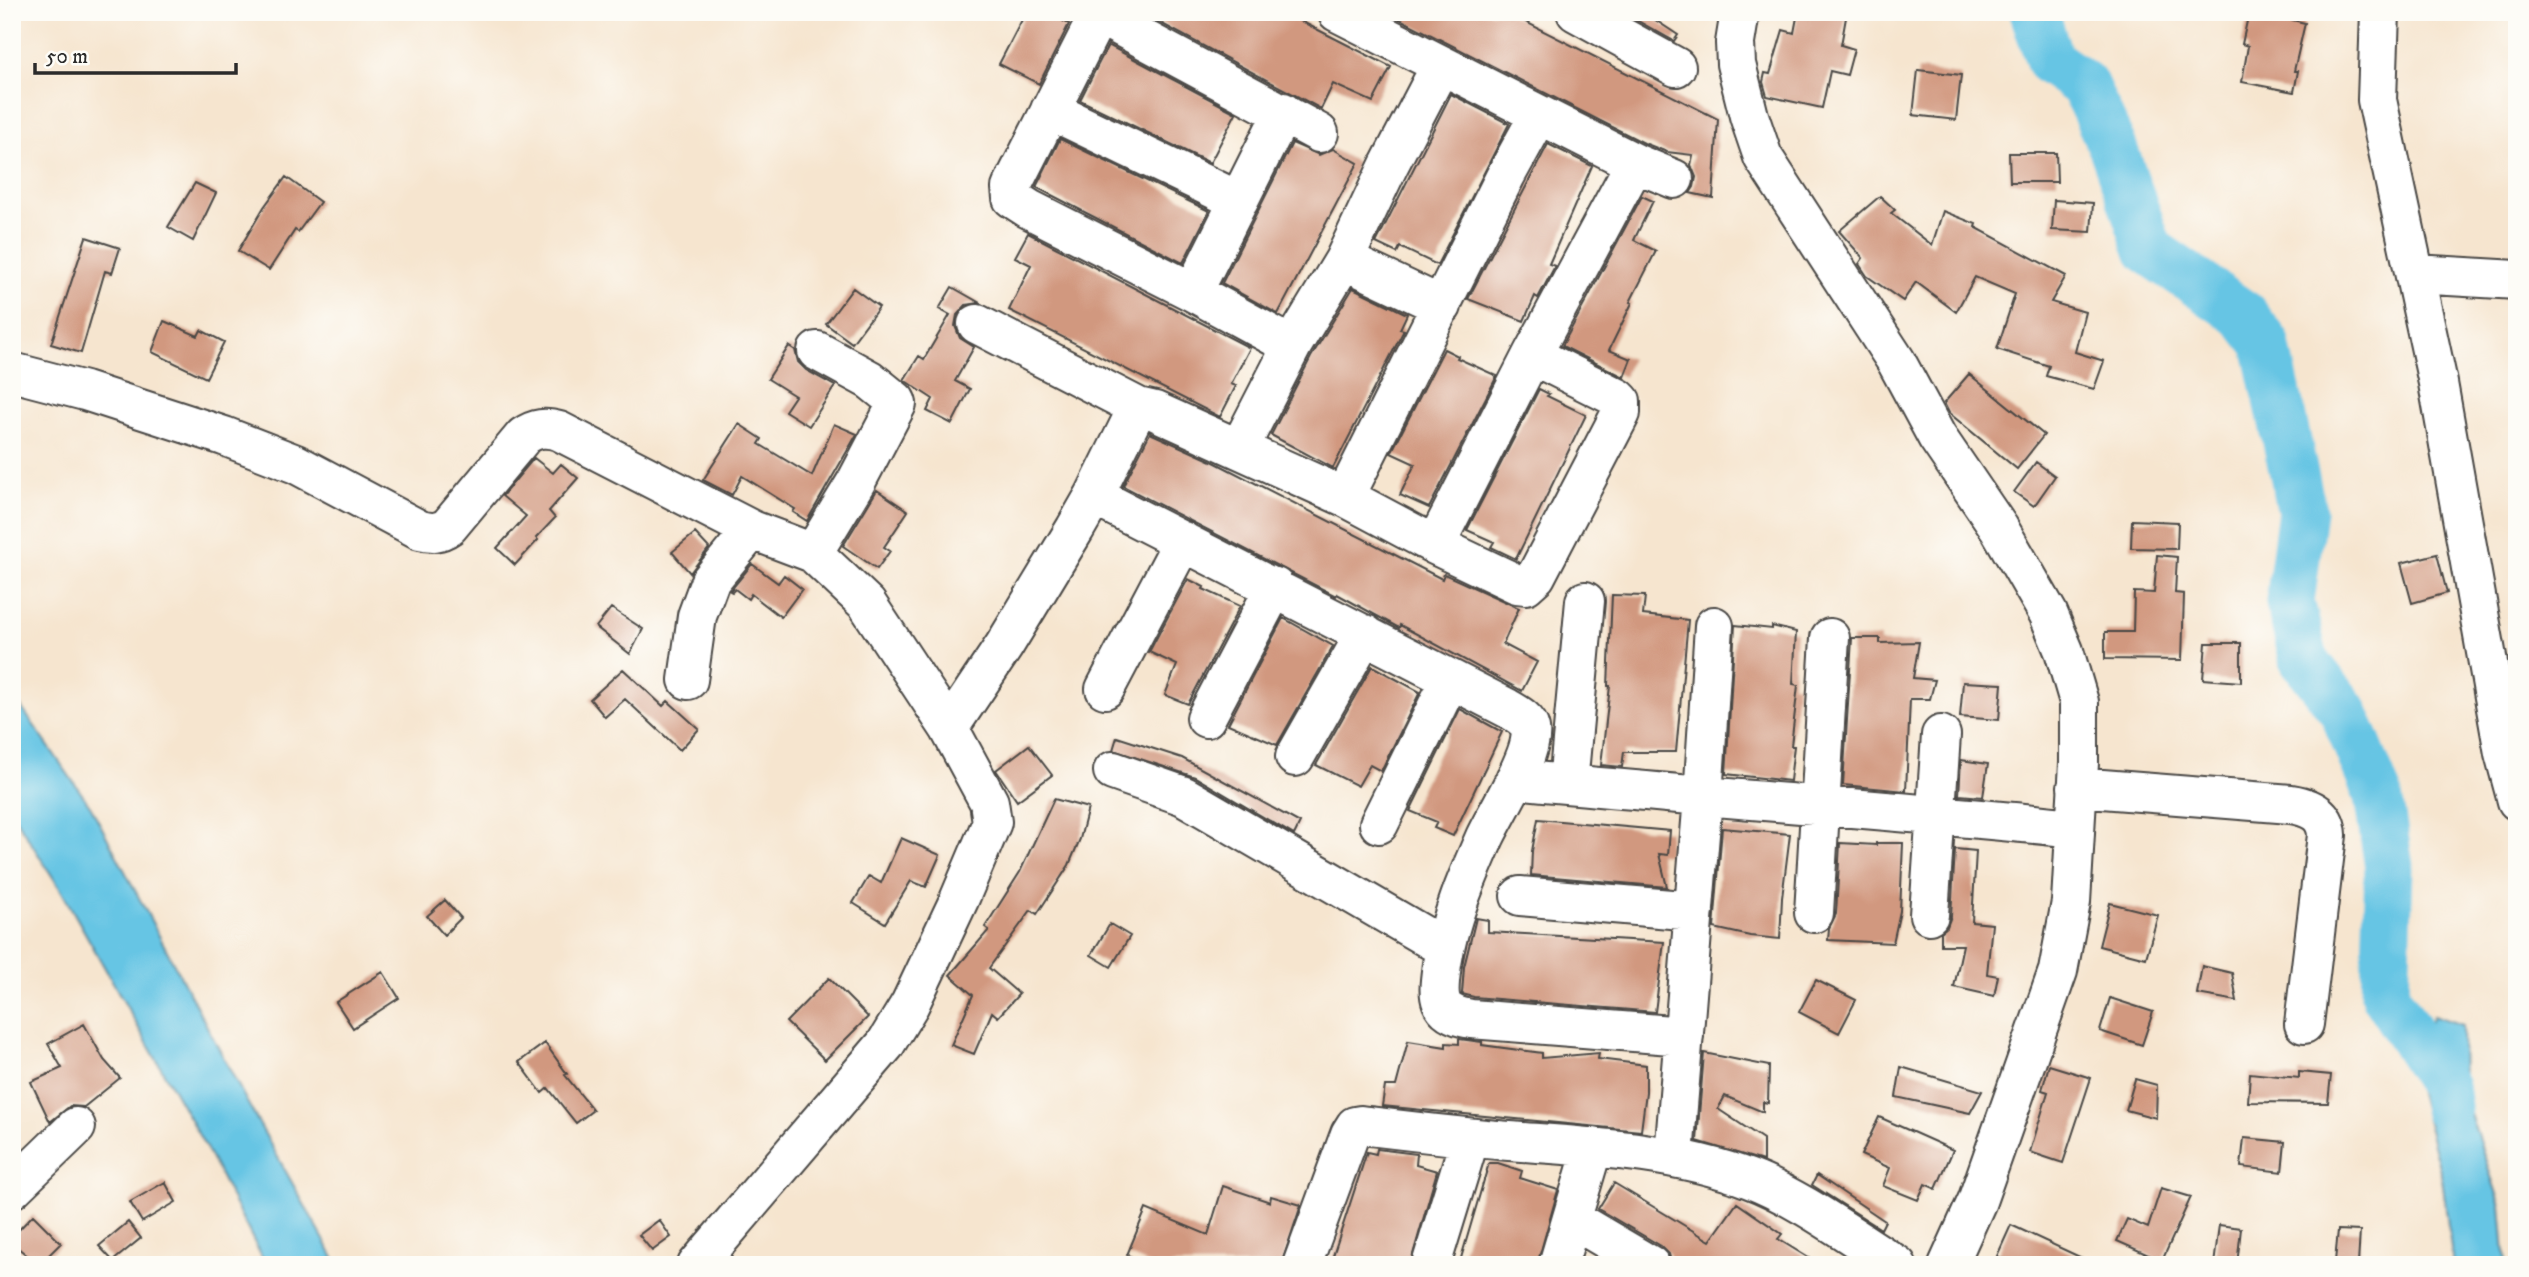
<svg xmlns="http://www.w3.org/2000/svg" width="2529" height="1277" font-family="'IM FELL DW Pica',serif">
	<rect width="100%" height="100%" fill="#fdfcf7"/>
	<filter id="ink" filterUnits="userSpaceOnUse"><feTurbulence type="fractalNoise" baseFrequency=".0143" numOctaves="2"/><feDisplacementMap in="SourceGraphic" scale="14" xChannelSelector="R" yChannelSelector="G"/><feConvolveMatrix kernelMatrix="1 2 1 2 8 2 1 2 1" color-interpolation-filters="sRGB"/></filter>
	<filter id="wash" filterUnits="userSpaceOnUse"><feTurbulence type="fractalNoise" baseFrequency=".00686" numOctaves="4" result="noise"/><feDisplacementMap in="SourceGraphic" scale="28" xChannelSelector="R" yChannelSelector="G"/><feGaussianBlur stdDeviation="1.57" result="paint"/><feColorMatrix in="noise" values="0 0 0 0 0 0 0 0 0 0 0 0 0 0 0 0 0 1.4 0 .05"/><feComposite in="paint" operator="in"/></filter>
	<g filter="url(#wash)">
		<rect width="100%" height="100%" fill="#f6e5cf"/>
		<path fill="#66c5e4" stroke="#487888" stroke-width="2" d="M 12,694 L 91,807 L 247,1102 L 338,1265 L 266,1265 L 205,1146 L 61,890 L 12,813 Z
			M 2433,1015 L 2462,1025 L 2463,1093 L 2501,1206 L 2506,1265 L 2453,1265 L 2442,1178 L 2412,1067 Z"/>
		<g fill="none" stroke-linecap="round" stroke-linejoin="round">
			<path stroke="#66c5e4" stroke-width="49" d="M 2034,12 L 2050,61 L 2084,85 L 2113,148 L 2149,250 L 2244,315 L 2266,344 L 2302,511 L 2290,602 L 2304,660 L 2343,710 L 2378,796 L 2389,867 L 2385,995 L 2444,1087 L 2447,1108"/>
		</g>
		<g id="blocks">
			<path fill="#d1987f" d="M 1026,12 L 1067,12 L 1063,21 L 1069,24 L 1039,84 L 999,64 Z
				M 1140,12 L 1283,12 L 1391,67 L 1373,102 L 1333,84 L 1321,109 Z
				M 1386,12 L 1506,12 L 1718,119 L 1713,198 L 1690,193 L 1694,187 L 1696,177 L 1691,165 L 1693,155 L 1667,152 L 1644,143 Z
				M 1622,12 L 1643,12 L 1678,35 L 1674,41 Z
				M 1798,12 L 1847,12 L 1841,45 L 1854,49 L 1847,75 L 1830,71 L 1822,108 L 1767,96 L 1763,82 L 1765,73 L 1770,74 L 1783,30 L 1794,33 Z
				M 2249,12 L 2260,12 L 2305,23 L 2294,71 L 2298,71 L 2294,92 L 2242,82 L 2248,46 L 2242,44 Z
				M 1108,45 L 1236,113 L 1210,163 L 1080,100 Z
				M 1918,70 L 1961,75 L 1956,120 L 1913,115 Z
				M 1451,94 L 1509,124 L 1437,265 L 1400,247 L 1397,253 L 1376,243 Z
				M 1060,139 L 1209,211 L 1183,263 L 1036,187 Z
				M 1292,143 L 1319,155 L 1333,149 L 1358,163 L 1278,314 L 1222,283 Z
				M 1548,144 L 1592,166 L 1549,264 L 1555,266 L 1538,298 L 1535,296 L 1524,321 L 1468,299 Z
				M 2009,153 L 2056,153 L 2057,182 L 2010,182 Z
				M 286,177 L 320,202 L 298,232 L 295,230 L 269,270 L 238,251 L 264,207 Z
				M 195,183 L 216,193 L 193,241 L 168,227 Z
				M 1642,196 L 1653,201 L 1634,240 L 1656,251 L 1630,302 L 1632,303 L 1609,350 L 1631,359 L 1624,377 L 1562,346 Z
				M 1880,196 L 1895,210 L 1891,213 L 1932,245 L 1943,211 L 1976,224 L 1975,227 L 2066,276 L 2051,302 L 2085,312 L 2075,352 L 2104,361 L 2094,389 L 2046,376 L 2049,366 L 1997,349 L 2015,294 L 1975,277 L 1956,312 L 1916,282 L 1903,301 L 1867,276 L 1859,264 L 1863,258 L 1839,231 Z
				M 2054,200 L 2093,203 L 2091,232 L 2052,230 Z
				M 1028,233 L 1250,348 L 1231,384 L 1236,386 L 1220,417 L 1009,310 L 1031,265 L 1015,257 Z
				M 86,237 L 120,248 L 112,273 L 105,271 L 81,353 L 51,344 Z
				M 952,287 L 980,303 L 966,305 L 957,315 L 955,326 L 960,338 L 974,347 L 955,381 L 970,389 L 952,424 L 927,411 L 933,399 L 904,380 L 919,356 L 924,359 L 950,315 L 939,309 Z
				M 853,288 L 879,307 L 852,343 L 826,324 Z
				M 1353,288 L 1407,314 L 1400,329 L 1404,330 L 1333,468 L 1271,435 L 1311,357 Z
				M 164,321 L 198,336 L 201,330 L 224,342 L 206,378 L 152,352 Z
				M 789,346 L 795,350 L 798,362 L 806,370 L 835,386 L 809,426 L 785,411 L 795,396 L 768,379 Z
				M 1444,349 L 1458,356 L 1457,358 L 1497,376 L 1429,508 L 1400,495 L 1415,464 L 1391,453 Z
				M 1969,374 L 2044,435 L 2017,469 L 1949,413 L 1944,403 Z
				M 1539,389 L 1549,394 L 1547,396 L 1586,415 L 1516,559 L 1491,547 L 1494,542 L 1467,530 Z
				M 739,424 L 762,439 L 759,444 L 812,476 L 834,424 L 857,434 L 807,521 L 793,512 L 795,509 L 742,476 L 732,495 L 703,480 Z
				M 1150,433 L 1214,462 L 1442,579 L 1444,574 L 1519,608 L 1503,644 L 1537,662 L 1522,691 L 1400,625 L 1399,628 L 1337,594 L 1336,596 L 1123,486 Z
				M 534,458 L 553,473 L 561,464 L 578,478 L 549,511 L 555,518 L 536,538 L 538,540 L 515,565 L 497,548 L 526,516 L 502,496 Z
				M 2036,462 L 2055,476 L 2034,506 L 2014,492 Z
				M 877,490 L 908,511 L 884,547 L 890,551 L 877,569 L 843,546 Z
				M 2132,520 L 2178,522 L 2177,549 L 2131,548 Z
				M 695,533 L 709,548 L 690,573 L 672,552 Z
				M 2437,554 L 2447,593 L 2412,603 L 2401,563 Z
				M 2157,555 L 2177,557 L 2175,593 L 2184,594 L 2182,660 L 2105,659 L 2105,632 L 2133,632 L 2134,592 L 2154,593 Z
				M 752,564 L 778,583 L 784,575 L 802,589 L 781,617 L 751,594 L 748,599 L 735,589 L 732,592 L 730,591 Z
				M 1188,579 L 1204,587 L 1203,589 L 1240,606 L 1188,704 L 1165,695 L 1177,665 L 1149,652 Z
				M 1612,595 L 1645,596 L 1643,615 L 1688,620 L 1676,752 L 1624,752 L 1622,767 L 1601,765 L 1610,686 L 1608,686 Z
				M 611,608 L 643,629 L 630,654 L 596,627 Z
				M 1283,618 L 1333,646 L 1277,745 L 1228,724 Z
				M 1735,625 L 1772,629 L 1772,626 L 1796,632 L 1793,684 L 1798,685 L 1791,746 L 1794,746 L 1790,781 L 1726,774 Z
				M 1852,638 L 1880,638 L 1880,643 L 1919,642 L 1913,678 L 1935,680 L 1930,699 L 1910,699 L 1906,791 L 1843,785 Z
				M 2206,643 L 2241,643 L 2241,682 L 2203,679 Z
				M 1372,666 L 1420,692 L 1381,771 L 1370,765 L 1358,786 L 1316,765 Z
				M 623,669 L 663,706 L 668,701 L 699,729 L 680,750 L 625,699 L 605,717 L 590,699 Z
				M 1963,682 L 2002,684 L 1999,720 L 1960,717 Z
				M 1460,709 L 1502,732 L 1453,836 L 1434,828 L 1437,822 L 1410,811 Z
				M 1117,737 L 1182,758 L 1300,823 L 1294,835 L 1195,777 L 1113,750 Z
				M 1029,745 L 1052,775 L 1017,801 L 996,770 Z
				M 1961,760 L 1988,764 L 1983,797 L 1959,795 Z
				M 1054,799 L 1088,808 L 1080,839 L 1069,865 L 1037,914 L 1031,910 L 989,968 L 1019,994 L 998,1017 L 992,1012 L 974,1054 L 951,1045 L 973,995 L 950,975 L 989,930 L 985,927 L 1020,872 Z
				M 1538,819 L 1670,831 L 1668,855 L 1659,854 L 1667,887 L 1531,875 L 1532,851 Z
				M 1722,828 L 1790,834 L 1782,898 L 1780,939 L 1750,936 L 1714,928 Z
				M 901,838 L 940,855 L 926,887 L 911,881 L 885,923 L 853,903 L 869,876 L 881,883 Z
				M 1840,843 L 1876,845 L 1876,843 L 1903,843 L 1900,911 L 1893,943 L 1828,940 L 1829,928 L 1836,914 Z
				M 1955,849 L 1976,851 L 1972,922 L 1992,924 L 1987,974 L 1998,976 L 1994,996 L 1954,987 L 1963,945 L 1941,945 L 1941,932 L 1947,927 L 1951,916 Z
				M 445,900 L 461,918 L 444,935 L 427,916 Z
				M 2110,903 L 2158,915 L 2146,958 L 2099,946 Z
				M 1476,918 L 1488,920 L 1488,932 L 1664,942 L 1655,1012 L 1474,997 L 1462,994 L 1464,967 Z
				M 1110,924 L 1130,936 L 1111,967 L 1091,955 Z
				M 2202,966 L 2232,973 L 2237,1001 L 2197,994 Z
				M 383,972 L 399,998 L 353,1028 L 336,1002 Z
				M 829,978 L 868,1017 L 825,1060 L 786,1022 Z
				M 1816,980 L 1856,1000 L 1839,1033 L 1799,1012 Z
				M 2110,998 L 2153,1012 L 2142,1045 L 2100,1031 Z
				M 84,1024 L 104,1060 L 120,1078 L 84,1107 L 70,1106 L 50,1122 L 31,1082 L 62,1068 L 48,1044 Z
				M 1459,1039 L 1482,1042 L 1482,1045 L 1542,1053 L 1542,1058 L 1599,1053 L 1598,1059 L 1646,1065 L 1646,1092 L 1641,1131 L 1382,1106 L 1385,1086 L 1396,1086 L 1408,1041 L 1446,1047 L 1446,1043 L 1459,1044 Z
				M 545,1043 L 567,1074 L 565,1075 L 593,1110 L 576,1123 L 548,1088 L 542,1093 L 519,1062 Z
				M 1704,1053 L 1769,1066 L 1768,1103 L 1763,1102 L 1763,1112 L 1725,1096 L 1718,1109 L 1763,1139 L 1763,1161 L 1697,1141 Z
				M 2049,1065 L 2091,1078 L 2063,1163 L 2030,1152 L 2048,1092 L 2042,1090 Z
				M 1901,1067 L 1982,1091 L 1970,1113 L 1896,1097 Z
				M 2299,1072 L 2331,1075 L 2328,1103 L 2248,1102 L 2250,1073 L 2299,1078 Z
				M 2135,1079 L 2157,1085 L 2156,1118 L 2126,1110 Z
				M 1879,1117 L 1953,1150 L 1936,1189 L 1925,1184 L 1918,1200 L 1883,1186 L 1890,1168 L 1861,1155 Z
				M 2244,1138 L 2285,1142 L 2282,1172 L 2241,1167 Z
				M 1377,1149 L 1417,1154 L 1416,1165 L 1437,1171 L 1410,1265 L 1330,1265 L 1367,1152 L 1376,1154 Z
				M 1489,1163 L 1498,1163 L 1522,1171 L 1520,1178 L 1558,1190 L 1537,1265 L 1459,1265 Z
				M 1817,1175 L 1885,1221 L 1881,1229 L 1812,1185 Z
				M 165,1182 L 176,1202 L 142,1222 L 130,1202 Z
				M 1614,1183 L 1710,1241 L 1737,1203 L 1782,1234 L 1778,1239 L 1820,1265 L 1677,1265 L 1671,1261 L 1669,1254 L 1661,1246 L 1598,1209 Z
				M 1223,1186 L 1270,1202 L 1271,1196 L 1301,1205 L 1281,1265 L 1151,1265 L 1127,1255 L 1146,1209 L 1208,1235 Z
				M 2161,1188 L 2191,1197 L 2162,1261 L 2117,1241 L 2127,1219 L 2148,1228 Z
				M 33,1215 L 61,1243 L 39,1265 L 12,1243 L 12,1237 Z
				M 659,1220 L 671,1237 L 652,1251 L 639,1235 Z
				M 128,1222 L 141,1238 L 113,1261 L 99,1246 Z
				M 2011,1225 L 2097,1265 L 2015,1265 L 1997,1256 Z
				M 2219,1225 L 2241,1228 L 2237,1265 L 2214,1265 Z
				M 2338,1230 L 2360,1231 L 2358,1264 L 2335,1262 Z"/>
		</g>
	</g>
	<g filter="url(#ink)">
		<use href="#blocks" fill-opacity="0" stroke="#494744" stroke-width="2"/>
		<g fill="none" stroke-linecap="round" stroke-linejoin="round">
			<defs>
				<path id="minor" d="M 1100,12 L 1011,188 L 1012,198 L 1029,209 L 1193,292 L 1292,346
					M 1337,12 L 1635,163 L 1674,179
					M 1576,12 L 1676,67
					M 1740,12 L 1735,43 L 1736,64 L 1749,116 L 1763,157 L 1896,361 L 1937,437 L 1999,528 L 2048,613 L 2064,651 L 2079,702 L 2079,763 L 2071,902 L 2058,971 L 1977,1201 L 1948,1265
					M 2380,12 L 2377,100 L 2438,383 L 2504,753 L 2517,801
					M 1099,15 L 1319,133
					M 1050,110 L 1239,201
					M 1344,260 L 1442,306
					M 2415,274 L 2517,280
					M 1193,292 L 1283,112
					M 977,324 L 1138,407
					M 12,372 L 85,391 L 224,436 L 296,464 L 420,530 C 432,533 439,533 449,526 L 524,436 C 536,428 545,427 559,431 L 752,530 L 710,581 L 697,616 L 688,680
					M 1239,449 L 1292,346 L 1344,260 L 1389,165 L 1441,65
					M 1094,496 L 1507,708 C 1515,713 1528,719 1530,729 C 1535,753 1496,813 1485,837 C 1467,878 1449,920 1442,964 C 1438,995 1434,1013 1471,1019 L 1684,1036
					M 1345,497 L 1506,175 L 1539,115
					M 752,530 L 813,553 L 867,604 L 949,728
					M 1435,545 L 1532,355 L 1635,163
					M 813,553 L 856,482 L 897,404 L 896,401 L 870,380 L 817,351
					M 1105,689 L 1183,541
					M 1206,718 L 1275,587
					M 1295,757 L 1365,634
					M 1113,771 L 1184,796 L 1445,948
					M 1515,779 C 1701,798 1889,809 2075,828
					M 1568,784 L 1585,601
					M 2077,787 L 2291,804 C 2310,807 2326,814 2327,835 L 2304,1024
					M 1379,824 L 1450,680
					M 1520,896 L 1694,911
					M 1814,913 L 1830,638
					M 1929,915 L 1941,735
					M 1674,1156 L 1703,797 L 1714,626
					M 12,1189 L 76,1127
					M 1572,1219 L 1650,1265
					M 697,1265 L 885,1045 L 910,1004 L 959,900 L 992,822 L 989,802 L 949,728 L 1004,646 L 1075,529 L 1094,496 L 1138,407 L 1155,411 L 1345,497 L 1435,545 L 1517,584 L 1526,585 L 1536,576 L 1621,413 L 1621,401 L 1618,398 L 1532,355
					M 1302,1265 L 1350,1134 L 1355,1126 L 1361,1125 C 1411,1131 1460,1137 1509,1141 C 1591,1147 1673,1150 1750,1179 C 1798,1197 1852,1237 1897,1265
					M 1431,1265 L 1470,1138
					M 1558,1265 L 1593,1147"/>
			</defs>
			<use href="#minor" stroke="#494744" stroke-width="42"/>
			<use href="#minor" stroke="#fff" stroke-width="38"/>
		</g>
	</g>
	<rect width="2529" height="1277" fill="none" stroke="#fdfcf7" stroke-width="42"/>
	<path d="M35 63v10h201v-10" fill="none" stroke="#2b2b2b" stroke-width="3.5"/>
	<text x="46" y="63" font-size="21" fill="#2b2b2b" stroke="#fdfcf7" stroke-width="5" paint-order="stroke">50 m</text>
</svg>
